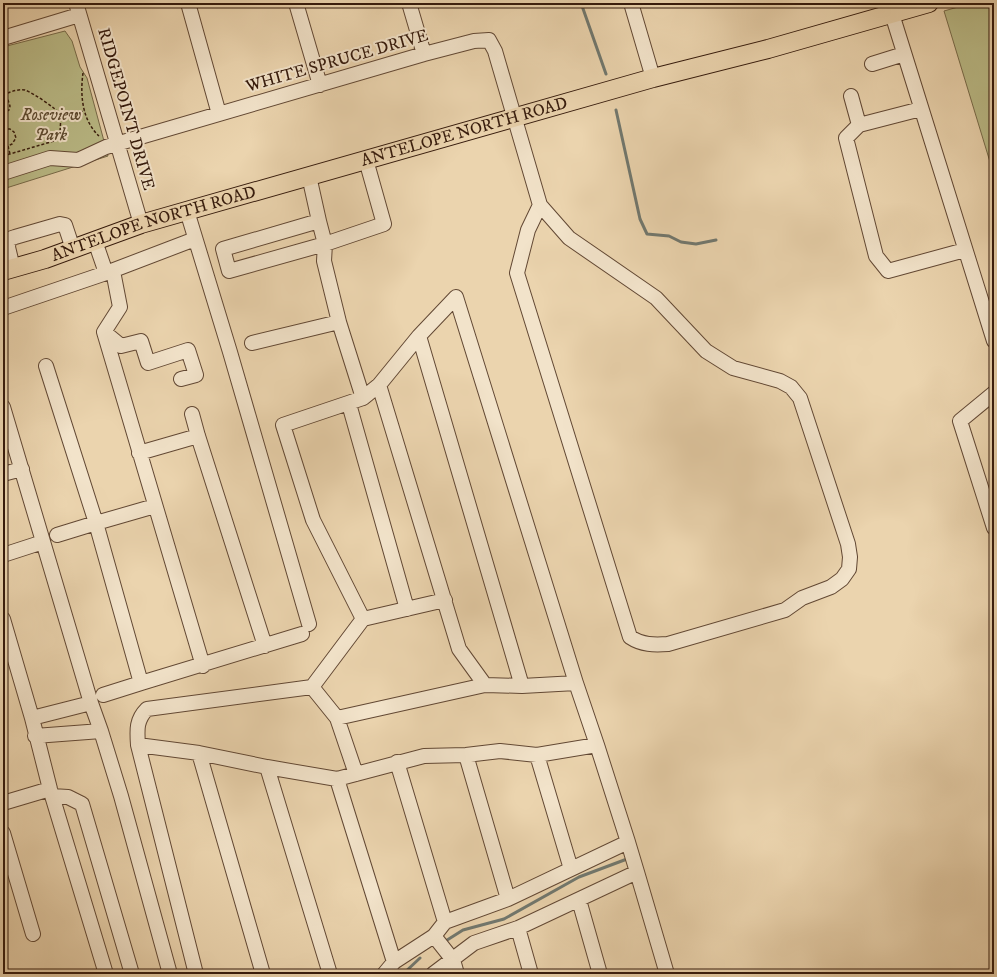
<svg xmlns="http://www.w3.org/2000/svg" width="997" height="977" font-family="'IM FELL DW Pica',serif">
	<rect width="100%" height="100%" fill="#ebd4ae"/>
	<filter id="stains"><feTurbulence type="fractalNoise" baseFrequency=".005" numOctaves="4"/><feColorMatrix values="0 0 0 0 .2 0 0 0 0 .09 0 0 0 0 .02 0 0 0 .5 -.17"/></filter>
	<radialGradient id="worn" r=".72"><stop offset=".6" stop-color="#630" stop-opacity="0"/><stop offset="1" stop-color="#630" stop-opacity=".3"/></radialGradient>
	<path fill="#bbbc88" stroke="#786b4a" d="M 972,3 L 994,3 L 994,175 L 944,11 Z
		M 65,31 L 72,41 L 80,67 L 87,78 L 108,156 L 3,189 L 3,47 Z"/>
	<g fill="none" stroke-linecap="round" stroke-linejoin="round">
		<path stroke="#71786f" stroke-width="3" d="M 581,3 L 606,74
			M 616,110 L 640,219 L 647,234 L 669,236 L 681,242 L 696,244 L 716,240
			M 444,942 L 463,930 L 504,919 L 579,877 L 627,859
			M 403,974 L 420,958"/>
		<defs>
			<path id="minor" d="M 76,3 L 141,224
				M 188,3 L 219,114
				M 296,3 L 320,85
				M 409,3 L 424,54
				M 631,3 L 653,78
				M 892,14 L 994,341
				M 3,38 L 79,15
				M 872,64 L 904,54
				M 851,96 L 859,125
				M 921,109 L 859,125 L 846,138 L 876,256 L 888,271 L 965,250
				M 3,173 L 50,158 L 78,160 L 106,147 L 424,54 L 474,41 L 489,40 L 495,51 L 540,205 L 528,230 L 517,273 L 630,637 C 642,645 654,645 668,644 L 785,610 L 802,598 L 831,587 L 842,579 L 849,569 L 850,557 L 848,544 L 800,398 L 791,387 L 780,381 L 733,368 L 706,351 L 656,298 L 569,238 L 540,205
				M 309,176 L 319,221
				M 187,211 L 230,352 L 309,624
				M 95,241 L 106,273 L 195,239
				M 13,268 L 8,247 L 9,239 L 15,237 L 60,224 L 65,225 L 73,249
				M 113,271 L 120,307 L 104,332 L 203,666
				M 3,308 L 106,273
				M 339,322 L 363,398 L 379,385 L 419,336 L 456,297 L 576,683 L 522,686 L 485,685 L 459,649 L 379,385
				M 104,332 L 121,346 L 141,341 L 148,363 L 188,350 L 196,375 L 181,379
				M 419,336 L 522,686
				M 252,343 L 339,322 L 324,261 L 325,244 L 229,271 L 223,249 L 319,221 L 325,244 L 384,224 L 366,160
				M 46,366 L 96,523 L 57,535
				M 994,393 L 960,421 L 994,528
				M 363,398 L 283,425 L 313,520 L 363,619 L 445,600
				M 349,404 L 407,609
				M 3,407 L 91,703 L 32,718 L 3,619
				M 192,414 L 198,436 L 265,646
				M 139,453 L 198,436
				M 3,474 L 22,469
				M 155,506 L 96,523 L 141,683 L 302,634
				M 3,555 L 43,542
				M 576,683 L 597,745
				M 312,687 L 337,718 L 485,685
				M 103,695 L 141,683
				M 32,718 L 50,789 L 106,974
				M 337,718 L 356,774
				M 101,731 L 121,796 L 170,974
				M 35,736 L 101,731 L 91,703
				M 138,745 C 137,730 136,720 147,709 L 312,687 L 363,619
				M 199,753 L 263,974
				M 466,755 L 508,899
				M 537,755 L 571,869
				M 397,762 L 445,922
				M 267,767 L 330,974
				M 337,779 L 394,962
				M 52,796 L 68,797 L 82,804 L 132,974
				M 3,803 L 50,789
				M 3,833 L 33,934
				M 628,842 L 637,872
				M 579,900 L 600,974
				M 518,928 L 531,974
				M 434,936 L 453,960 L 457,974
				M 196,974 L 138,745 L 199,753 L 267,767 L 337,779 L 424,756 L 466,755 L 500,751 L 537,755 L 597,745 L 628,842 L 508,899 L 445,922 L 434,936 L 394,962 L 384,974
				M 433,974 L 474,943 L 518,928 L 637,872 L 667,974"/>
			<g id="major">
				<path id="s1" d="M 3,271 L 45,259 L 141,224 L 653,78 L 768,49 L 929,3"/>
			</g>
		</defs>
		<use href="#minor" stroke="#624834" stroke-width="16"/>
		<use href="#major" stroke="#351a0c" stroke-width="20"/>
		<path stroke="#351a0c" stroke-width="1.5" stroke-dasharray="3 2" stroke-linecap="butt" d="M 83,73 C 80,95 82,120 99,136
			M 3,95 C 10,92 17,89 25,90 C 33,93 56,108 61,115
			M 3,114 L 9,110 L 10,106 L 6,94
			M 3,129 L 10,129 L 14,132 L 16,138 L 12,144 L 8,146 L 10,154
			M 3,147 L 8,146
			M 3,156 L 54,141 L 60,132 L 61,115 L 85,111"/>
		<use href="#minor" stroke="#f2e3ca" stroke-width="14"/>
		<use href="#major" stroke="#ebd4ae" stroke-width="18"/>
	</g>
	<g text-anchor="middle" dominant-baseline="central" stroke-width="4" stroke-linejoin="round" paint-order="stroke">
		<g font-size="17" fill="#351a0c" stroke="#f2e3ca">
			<text transform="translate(337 61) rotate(-16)">WHITE SPRUCE DRIVE</text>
			<text transform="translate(126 109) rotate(74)">RIDGEPOINT DRIVE</text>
			<text stroke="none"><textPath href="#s1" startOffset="482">ANTELOPE NORTH ROAD</textPath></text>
			<text stroke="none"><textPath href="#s1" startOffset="158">ANTELOPE NORTH ROAD</textPath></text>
		</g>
		<g font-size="17" font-style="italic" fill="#5d4b31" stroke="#f2e3ca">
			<text x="51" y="115">Roseview<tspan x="51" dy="20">Park</tspan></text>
		</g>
	</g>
	<rect width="997" height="977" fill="none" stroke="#ebd4ae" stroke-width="16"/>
	<rect x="4" y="4" width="989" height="969" fill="none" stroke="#351a0c" stroke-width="2"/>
	<rect x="8" y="8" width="981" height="961" fill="none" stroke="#351a0c"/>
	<rect width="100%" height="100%" filter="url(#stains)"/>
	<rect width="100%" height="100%" fill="url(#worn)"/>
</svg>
